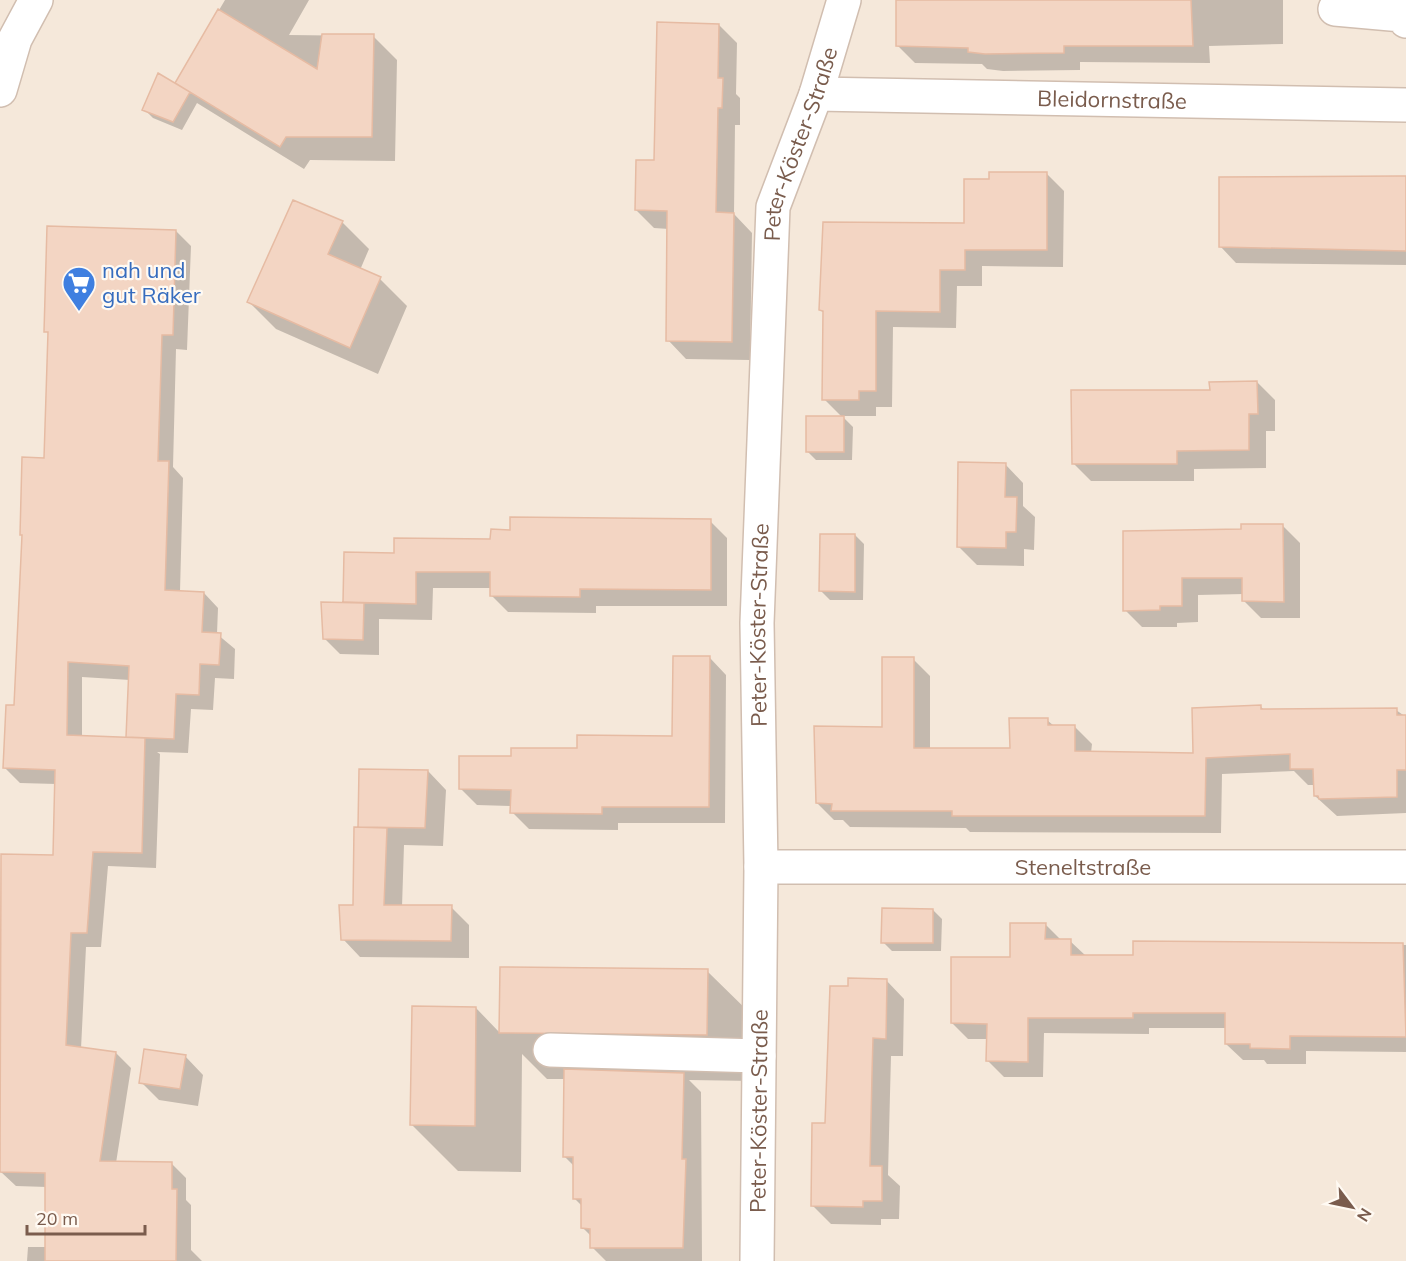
<svg xmlns="http://www.w3.org/2000/svg" width="1406" height="1261" font-family="Mulish,sans-serif">
	<rect width="100%" height="100%" fill="#fdf6ec"/>
	<path fill="#f5e8da" d="M 0,0 L 1406,0 L 1406,1261 L 0,1261 Z"/>
	<path fill="#0003" fill-rule="evenodd" d="M 225,0 L 309,0 L 289,35 L 373,36 L 397,60 L 395,161 L 310,160 L 304,169 L 197,103 L 182,130 L 153,118 L 144,109 L 181,87 L 176,83 Z
		M 898,0 L 1283,0 L 1283,44 L 1209,46 L 1210,63 L 1080,62 L 1080,70 L 1003,71 L 987,69 L 982,64 L 915,63 L 898,46 Z
		M 719,25 L 737,43 L 736,94 L 740,98 L 740,125 L 735,125 L 734,214 L 752,233 L 750,360 L 686,359 L 668,340 L 669,229 L 654,228 L 636,210 Z
		M 1047,174 L 1064,191 L 1063,267 L 982,266 L 982,286 L 957,286 L 956,328 L 893,327 L 892,407 L 876,407 L 876,416 L 842,416 L 853,427 L 852,460 L 816,460 L 807,451 L 842,417 L 824,399 L 824,313 L 820,310 L 966,224 L 991,180 Z
		M 1406,178 L 1406,265 L 1236,263 L 1221,247 Z
		M 342,222 L 369,249 L 360,270 L 380,279 L 407,306 L 378,374 L 276,329 L 249,302 Z
		M 176,231 L 191,246 L 187,350 L 176,349 L 173,467 L 183,478 L 180,592 L 204,593 L 218,608 L 217,634 L 235,649 L 234,679 L 215,678 L 213,710 L 191,709 L 188,753 L 157,752 L 160,754 L 156,868 L 108,866 L 101,947 L 86,947 L 81,1049 L 116,1053 L 131,1068 L 116,1163 L 171,1163 L 186,1178 L 186,1200 L 191,1205 L 191,1250 L 202,1261 L 27,1261 L 28,1247 L 46,1247 L 47,1187 L 16,1186 L 1,1172 L 4,1062 L 0,1058 L 3,855 L 54,856 L 56,784 L 20,783 L 5,768 L 15,706 L 45,459 L 50,335 L 46,331 ZM 82,677 L 130,680 L 128,736 L 130,739 L 82,737 Z
		M 1257,382 L 1275,400 L 1275,431 L 1266,431 L 1266,468 L 1194,469 L 1194,481 L 1091,481 L 1073,463 L 1211,392 Z
		M 1005,464 L 1023,483 L 1023,506 L 1035,517 L 1034,550 L 1024,549 L 1024,566 L 977,565 L 959,547 Z
		M 710,521 L 727,538 L 727,606 L 596,606 L 596,613 L 508,612 L 491,595 L 491,588 L 433,588 L 432,620 L 379,619 L 379,655 L 340,654 L 324,638 L 347,604 L 345,602 L 395,555 L 492,540 Z
		M 1283,526 L 1300,543 L 1300,618 L 1261,618 L 1244,601 L 1244,594 L 1198,595 L 1198,622 L 1177,623 L 1177,627 L 1142,627 L 1125,610 L 1242,530 Z
		M 855,535 L 864,544 L 863,600 L 830,600 L 821,591 Z
		M 710,658 L 726,675 L 725,823 L 618,823 L 618,830 L 529,829 L 512,812 L 512,806 L 477,805 L 460,788 L 513,758 L 673,737 Z
		M 913,659 L 930,676 L 930,749 L 1011,749 L 1047,720 L 1054,726 L 1075,727 L 1092,744 L 1091,753 L 1195,754 L 1260,706 L 1264,710 L 1396,710 L 1406,717 L 1406,813 L 1337,816 L 1315,796 L 1315,785 L 1308,785 L 1294,771 L 1222,774 L 1221,833 L 970,832 L 966,828 L 850,827 L 843,820 L 834,820 L 817,803 L 884,728 Z
		M 428,771 L 446,790 L 443,846 L 404,845 L 402,907 L 451,907 L 469,925 L 469,958 L 360,957 L 343,939 L 354,906 L 362,829 L 360,827 Z
		M 933,910 L 942,919 L 941,951 L 892,951 L 883,942 Z
		M 1045,924 L 1062,941 L 1070,941 L 1086,956 L 1134,957 L 1134,943 L 1406,945 L 1406,1052 L 1306,1051 L 1306,1064 L 1267,1064 L 1264,1060 L 1243,1060 L 1226,1044 L 1227,1028 L 1149,1028 L 1149,1034 L 1044,1033 L 1043,1077 L 1004,1077 L 988,1061 L 988,1039 L 968,1039 L 952,1023 Z
		M 707,971 L 754,1017 L 753,1081 L 689,1080 L 701,1092 L 702,1261 L 606,1261 L 592,1247 L 592,1237 L 583,1228 L 583,1207 L 575,1199 L 575,1167 L 564,1156 L 565,1079 L 547,1079 L 522,1054 L 521,1172 L 458,1171 L 412,1125 L 476,1008 L 500,1033 Z
		M 886,980 L 904,999 L 903,1056 L 891,1056 L 890,1094 L 888,1175 L 900,1186 L 899,1219 L 881,1219 L 881,1225 L 831,1224 L 813,1206 L 849,988 Z
		M 185,1056 L 203,1075 L 198,1106 L 159,1100 L 141,1082 Z"/>
	<path fill="#f3d5c3" stroke="#e6bba3" stroke-width="1.5" d="M 896,0 L 1191,0 L 1193,46 L 1064,46 L 1064,53 L 985,54 L 968,52 L 968,48 L 896,46 Z
		M 218,9 L 317,69 L 322,34 L 374,34 L 372,137 L 286,137 L 280,147 L 175,83 Z
		M 657,22 L 719,24 L 718,78 L 723,78 L 722,108 L 718,108 L 716,212 L 734,213 L 732,342 L 666,341 L 667,211 L 635,210 L 636,160 L 654,160 Z
		M 158,73 L 190,92 L 173,122 L 142,110 Z
		M 989,172 L 1047,172 L 1047,250 L 965,250 L 965,270 L 940,270 L 940,312 L 876,311 L 876,391 L 859,391 L 859,400 L 822,400 L 823,311 L 819,310 L 823,222 L 964,223 L 964,179 L 989,179 Z
		M 1399,176 L 1406,176 L 1406,251 L 1219,247 L 1219,177 Z
		M 293,200 L 343,221 L 328,254 L 381,277 L 350,348 L 247,302 Z
		M 47,226 L 176,230 L 173,335 L 162,335 L 158,461 L 169,461 L 165,590 L 204,592 L 202,632 L 221,633 L 219,665 L 200,664 L 199,695 L 176,694 L 174,739 L 126,737 L 129,666 L 68,662 L 67,735 L 145,738 L 142,853 L 93,852 L 87,933 L 71,933 L 66,1045 L 116,1052 L 100,1161 L 172,1162 L 172,1189 L 177,1189 L 176,1261 L 45,1261 L 45,1173 L 0,1172 L 1,854 L 53,855 L 55,770 L 3,768 L 6,705 L 14,705 L 22,535 L 20,535 L 22,457 L 44,458 L 48,332 L 44,332 Z
		M 1257,381 L 1258,414 L 1249,414 L 1249,450 L 1177,451 L 1177,464 L 1072,464 L 1071,390 L 1210,390 L 1209,382 Z
		M 806,416 L 844,416 L 844,452 L 806,452 Z
		M 958,462 L 1006,463 L 1005,497 L 1017,497 L 1016,532 L 1006,532 L 1006,548 L 957,547 Z
		M 510,517 L 711,519 L 711,590 L 580,589 L 580,597 L 490,596 L 490,572 L 416,572 L 416,604 L 343,602 L 344,552 L 394,553 L 394,538 L 490,539 L 491,529 L 510,530 Z
		M 1241,524 L 1283,524 L 1284,602 L 1242,601 L 1242,578 L 1182,578 L 1182,606 L 1160,606 L 1160,610 L 1123,611 L 1123,531 L 1241,529 Z
		M 820,534 L 855,534 L 855,592 L 819,591 Z
		M 321,602 L 364,603 L 363,640 L 323,639 Z
		M 673,656 L 710,656 L 709,807 L 602,807 L 602,814 L 510,813 L 511,790 L 459,789 L 459,756 L 511,756 L 511,748 L 577,748 L 577,735 L 672,736 Z
		M 882,657 L 914,657 L 914,748 L 1010,748 L 1009,718 L 1048,718 L 1048,725 L 1075,725 L 1075,751 L 1193,753 L 1192,708 L 1261,705 L 1261,709 L 1397,708 L 1397,715 L 1406,715 L 1406,770 L 1397,770 L 1397,797 L 1319,799 L 1318,796 L 1314,796 L 1313,769 L 1290,769 L 1290,754 L 1206,758 L 1205,816 L 952,816 L 952,811 L 831,811 L 832,804 L 816,803 L 814,726 L 882,727 Z
		M 359,769 L 428,770 L 425,828 L 358,827 Z
		M 354,827 L 387,828 L 384,905 L 452,905 L 451,941 L 341,940 L 339,905 L 353,905 Z
		M 882,908 L 933,909 L 933,943 L 881,943 Z
		M 1010,923 L 1046,923 L 1045,939 L 1071,939 L 1071,955 L 1133,955 L 1133,941 L 1403,943 L 1406,1037 L 1290,1036 L 1290,1049 L 1250,1048 L 1250,1044 L 1225,1044 L 1225,1013 L 1133,1013 L 1133,1018 L 1028,1018 L 1028,1062 L 986,1061 L 987,1024 L 951,1023 L 951,957 L 1010,957 Z
		M 500,967 L 708,969 L 707,1035 L 499,1033 Z
		M 848,978 L 887,979 L 886,1039 L 873,1038 L 872,1074 L 870,1166 L 882,1166 L 882,1201 L 863,1201 L 863,1207 L 811,1206 L 812,1123 L 825,1123 L 830,986 L 848,986 Z
		M 412,1006 L 476,1007 L 475,1126 L 410,1125 Z
		M 144,1049 L 186,1055 L 180,1089 L 139,1083 Z
		M 564,1069 L 684,1073 L 682,1159 L 686,1159 L 683,1248 L 590,1248 L 590,1229 L 581,1228 L 581,1199 L 573,1199 L 573,1157 L 563,1157 Z"/>
	<g fill="none" stroke-linecap="round" stroke-linejoin="round">
		<defs>
			<g id="minor">
				<path d="M 1335,9 L 1402,15 L 1406,21"/>
				<path d="M 0,90 L 15,39 L 36,0"/>
				<path id="s1" d="M 816,94 L 1406,105"/>
				<path id="s2" d="M 761,867 L 1406,867"/>
				<path d="M 550,1050 L 759,1056"/>
				<path id="s3" d="M 757,1261 L 761,867 L 757,623 L 773,207 L 816,94 L 844,0"/>
			</g>
		</defs>
		<use href="#minor" stroke="#d1beb0" stroke-width="36"/>
		<use href="#minor" stroke="#fff" stroke-width="33"/>
	</g>
	<defs>
		<symbol id="supermarket-pin" viewBox="-11 -11 22 30"><path d="M0 17L-7.5 6A9.5 9.5 0 1 1 7.5 6Z" fill="#3f7fe0" stroke="#fffaf3"/><path d="M-6-5.5h2.5l.6 2H6L4.5 2H-2.5L-4.4-4H-6ZM-1.5 3.2a1.3 1.3 0 1 0 .1 0ZM3 3.2a1.3 1.3 0 1 0 .1 0Z" fill="#fff"/></symbol>
	</defs>
	<g fill-rule="evenodd">
		<use href="#supermarket-pin" x="60" y="264" width="38" height="52"/>
	</g>
	<g text-anchor="middle" dominant-baseline="central" stroke-width="4.5" stroke-linejoin="round" paint-order="stroke">
		<g font-size="22" fill="#7a5c4d" stroke="#fffaf3">
			<text stroke="none"><textPath href="#s1" startOffset="296">Bleidornstraße</textPath></text>
			<text stroke="none"><textPath href="#s3" startOffset="1122">Peter-Köster-Straße</textPath></text>
			<text stroke="none"><textPath href="#s3" startOffset="636">Peter-Köster-Straße</textPath></text>
			<text stroke="none"><textPath href="#s2" startOffset="322">Steneltstraße</textPath></text>
			<text stroke="none"><textPath href="#s3" startOffset="150">Peter-Köster-Straße</textPath></text>
		</g>
		<g font-size="22" fill="#366cbe" stroke="#fffaf3" text-anchor="start">
			<text x="102" y="270">nah und<tspan x="102" dy="25">gut Räker</tspan></text>
		</g>
	</g>
	<g transform="translate(1352 1207) rotate(122)" stroke="#fffaf3" stroke-width="4.5" paint-order="stroke">
	<path d="M0-4.5L10 22L0 15L-10 22Z" fill="#7a5c4d"/>
	<text y="-9" font-size="16" font-weight="bold" text-anchor="middle" fill="#7a5c4d">N</text>
	</g>
	<path d="M27 1225v9h118v-9" fill="none" stroke="#7a5c4d" stroke-width="3"/>
	<text x="36" y="1225" font-size="18" fill="#7a5c4d" stroke="#fffaf3" stroke-width="4.5" paint-order="stroke">20 m</text>
</svg>
